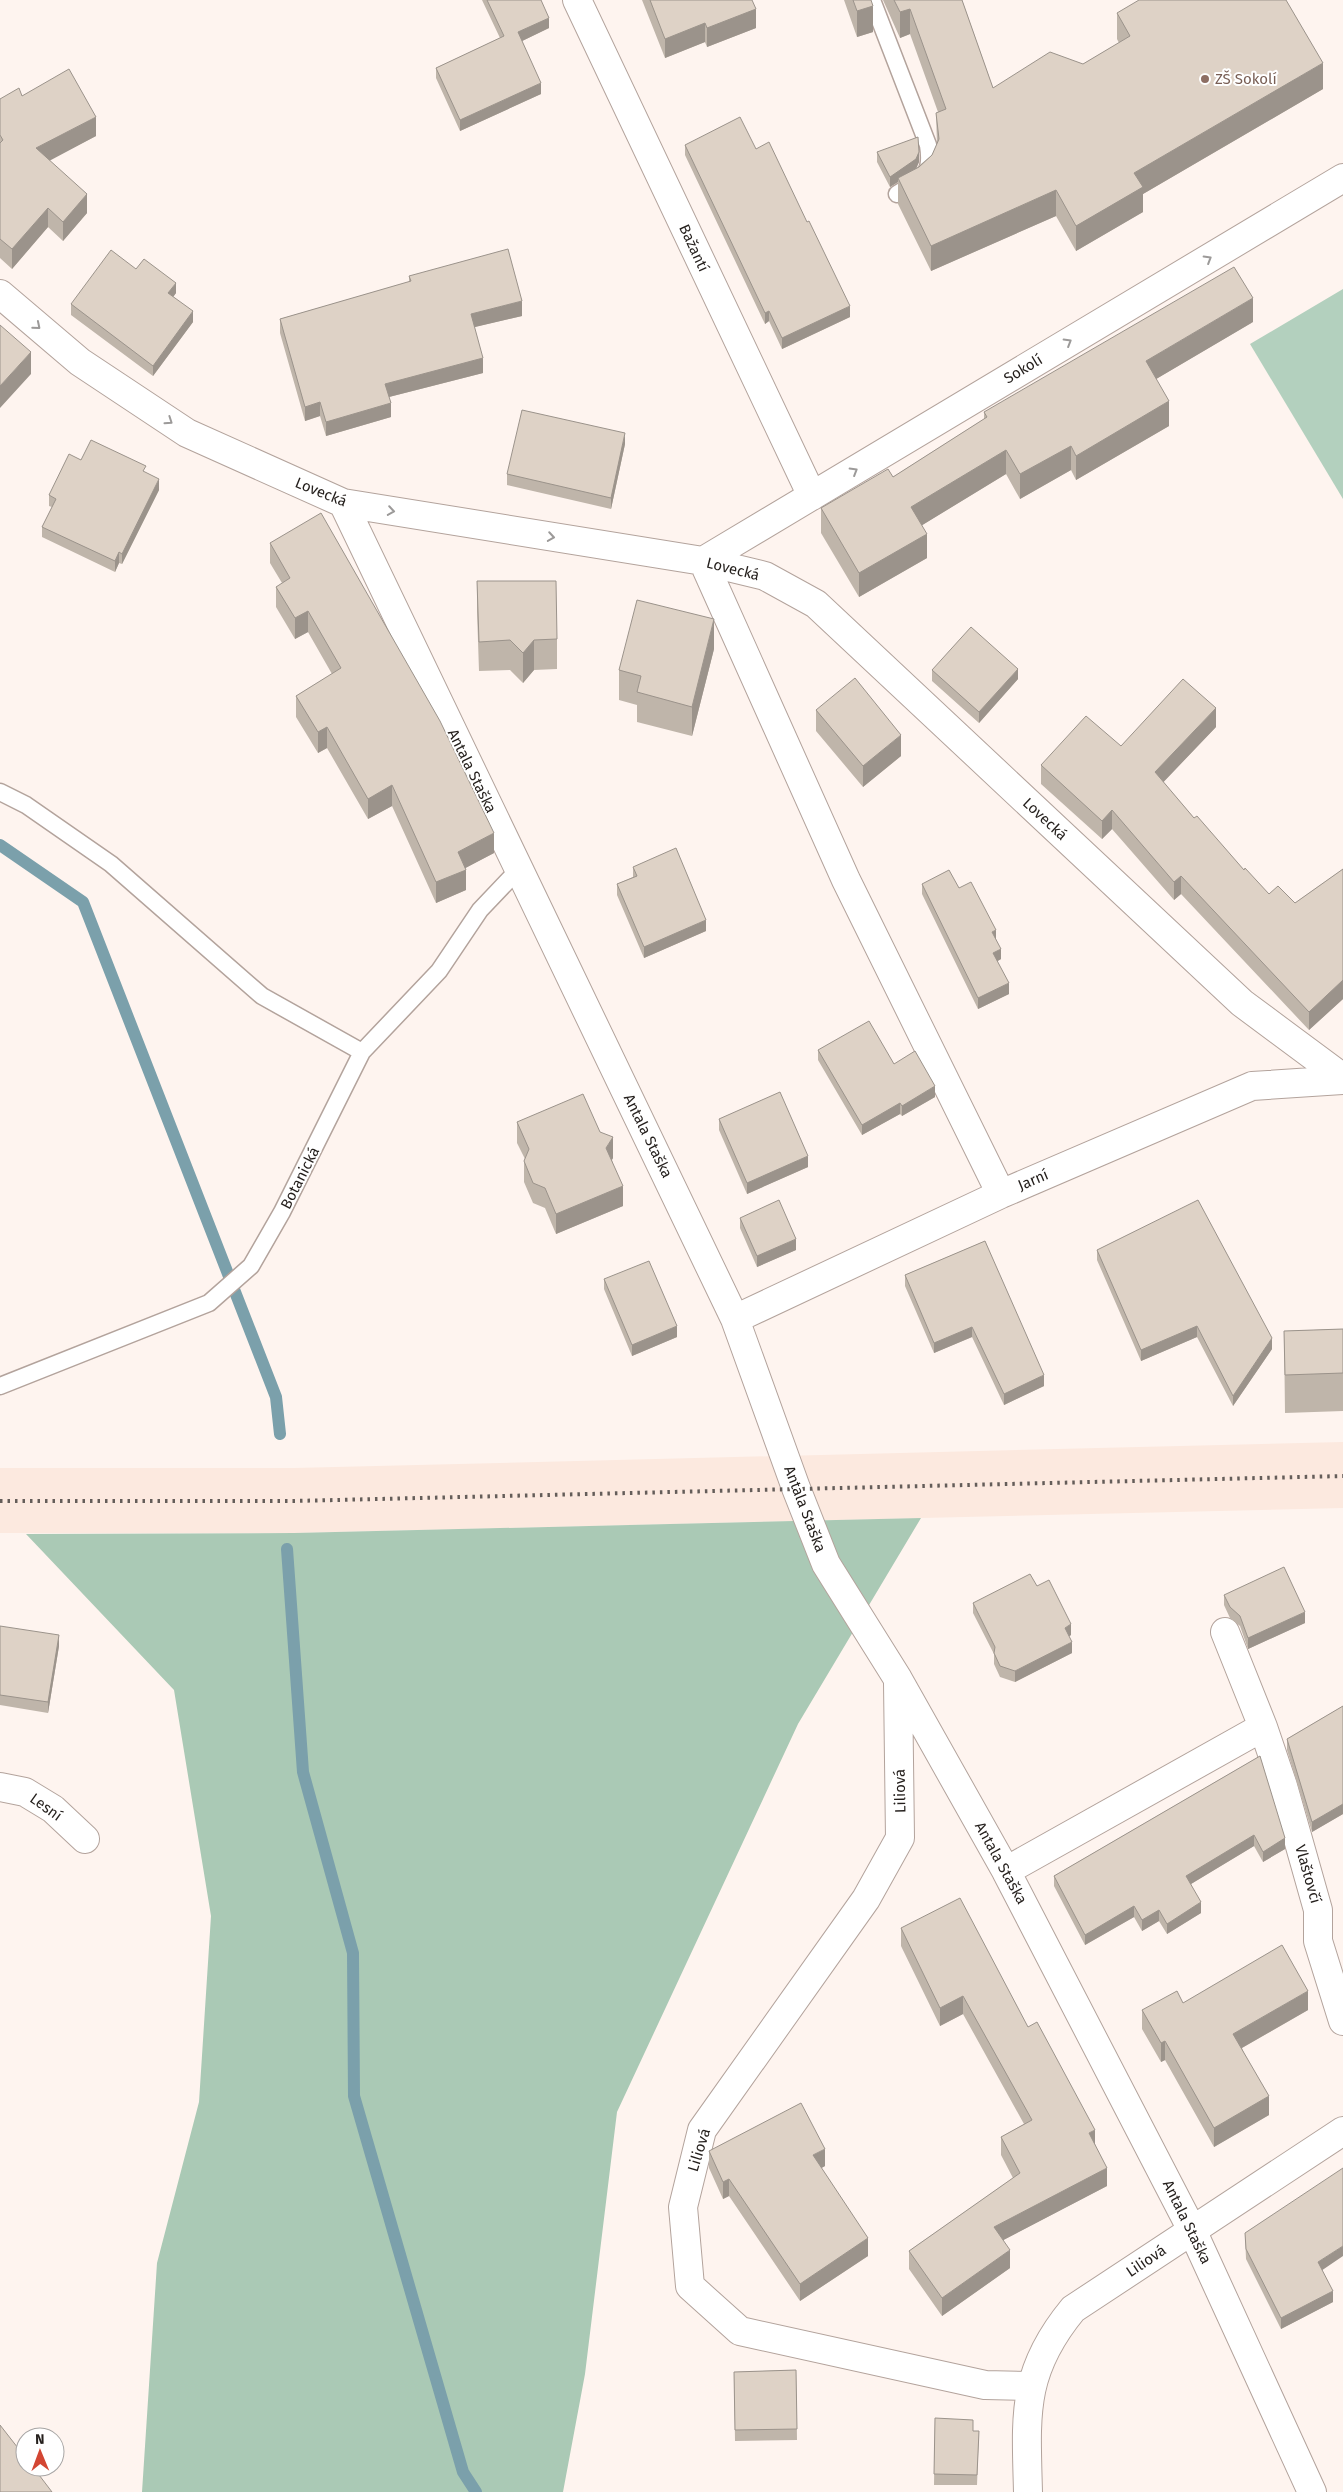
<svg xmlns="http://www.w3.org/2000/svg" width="1343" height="2492" font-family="'Fira Sans',sans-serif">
	<rect width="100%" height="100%" fill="#fef4ef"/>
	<path fill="#fce9df" d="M 1343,1442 L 1343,1508 L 294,1533 L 0,1533 L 0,1468 L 294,1468 Z"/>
	<path fill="#b3d0be" d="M 1343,289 L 1343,499 L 1250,344 Z"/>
	<path fill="#aac9b5" d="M 921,1518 L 798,1724 L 617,2112 L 585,2374 L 563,2492 L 142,2492 L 157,2263 L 199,2102 L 211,1916 L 174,1690 L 26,1534 L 294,1533 Z"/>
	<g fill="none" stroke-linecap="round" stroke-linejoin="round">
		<path stroke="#7ba0ab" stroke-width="12" d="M 0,845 L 83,902 L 276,1397 L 280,1434
			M 287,1549 L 303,1772 L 353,1953 L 354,2096 L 463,2472 L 476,2492"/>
		<defs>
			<path id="service" d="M 872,0 L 928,145 C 933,177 922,178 897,194
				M 0,792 L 26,805 L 111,864 L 262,996 L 362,1052
				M 0,1386 L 209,1303 L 251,1266 L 282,1212 L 362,1052 L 439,971 L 480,910 L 519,869"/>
			<path id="minor" d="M 577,0 L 812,496
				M 0,294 L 80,362 L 187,433 L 343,503 L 703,561 L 765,576 L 816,604 L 1242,1003 L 1343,1078
				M 343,503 L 735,1319 L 796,1488 L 826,1564 L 898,1679 L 1006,1871 L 1192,2230 L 1312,2492
				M 703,561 L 1343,178
				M 703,561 L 846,880 L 1001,1194
				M 735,1319 L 1001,1194 L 1252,1086 L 1343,1080
				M 1225,1632 L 1263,1727
				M 898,1683 L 900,1838 L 866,1899 L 702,2130 L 683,2207 L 690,2286 L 740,2331 L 985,2385 L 1031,2386
				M 0,1787 L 25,1792 L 53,1809 L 85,1839
				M 1006,1871 L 1263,1727 L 1283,1786 L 1318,1910 L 1318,1941 L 1343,2021
				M 1028,2492 C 1026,2415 1021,2372 1073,2309 L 1343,2131"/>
		</defs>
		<use href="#service" stroke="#b3a39c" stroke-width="19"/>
		<use href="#minor" stroke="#b3a39c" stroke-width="30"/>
		<use href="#service" stroke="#fff" stroke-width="16"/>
		<use href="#minor" stroke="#fff" stroke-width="28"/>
		<path stroke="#645d59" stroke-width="4" stroke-dasharray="2.5 5" stroke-linecap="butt" d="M 0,1501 L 294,1501 L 1343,1476"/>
	</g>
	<path fill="#bfb5aa" d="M 482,0 L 541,0 L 549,28 L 522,41 L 541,94 L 460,131 L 436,78 L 436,68 L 500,38 Z
		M 642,0 L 752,0 L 756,28 L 707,47 L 705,42 L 665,58 Z
		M 844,0 L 871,0 L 873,32 L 857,37 Z
		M 883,0 L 962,0 L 993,88 L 1083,64 L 1119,43 L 1117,39 L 1117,13 L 1323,89 L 1143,194 L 1143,212 L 1076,251 L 1056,216 L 931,271 L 898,204 L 898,182 L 890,187 L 877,162 L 877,152 L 919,162 L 916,168 L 932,155 L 937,144 L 936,113 L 938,112 L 910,34 L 900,38 Z
		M 22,96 L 96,136 L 49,160 L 87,213 L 63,241 L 48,227 L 12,269 L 0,258 L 0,99 Z
		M 685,145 L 756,149 L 850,317 L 782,349 L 769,321 L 765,324 L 685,155 Z
		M 136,269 L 176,293 L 173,297 L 193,322 L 153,376 L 71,315 L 71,304 Z
		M 409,276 L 522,316 L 474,327 L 483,373 L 389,397 L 391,417 L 326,436 L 320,416 L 305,421 L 280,333 L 280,319 L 409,282 Z
		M 1253,322 L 1156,379 L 1169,426 L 1076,480 L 1071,470 L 1020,499 L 1006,474 L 922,525 L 927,558 L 859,597 L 821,533 L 821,508 L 893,477 L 984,419 L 984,412 Z
		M 625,444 L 611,509 L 507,485 L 507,474 Z
		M 81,460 L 146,473 L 159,490 L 122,564 L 119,563 L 115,572 L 42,537 L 42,527 L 52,507 L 49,506 L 49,495 Z
		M 270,543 L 494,853 L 465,868 L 466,890 L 436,903 L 392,806 L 368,819 L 327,748 L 318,753 L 296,717 L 296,696 L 332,674 L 308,632 L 295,639 L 276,607 L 276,587 L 282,583 L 270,563 Z
		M 477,581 L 557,639 L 557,669 L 534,670 L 523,683 L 510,670 L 479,671 L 477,611 Z
		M 714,649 L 692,736 L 637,722 L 637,705 L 619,700 L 619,670 Z
		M 932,670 L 1018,679 L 979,723 L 932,681 Z
		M 816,710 L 901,756 L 863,787 L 816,731 Z
		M 1216,727 L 1163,782 L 1194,818 L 1244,870 L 1269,894 L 1295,903 L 1343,869 L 1343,999 L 1309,1030 L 1181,894 L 1174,900 L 1112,829 L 1102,839 L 1041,784 L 1041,765 L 1121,746 Z
		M 633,867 L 706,931 L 644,958 L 617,895 L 617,884 L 633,877 Z
		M 922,884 L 959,888 L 996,939 L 1001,959 L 997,961 L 1009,994 L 978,1009 L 922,894 Z
		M 818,1050 L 894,1064 L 935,1097 L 902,1116 L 900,1114 L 862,1135 L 818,1060 Z
		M 719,1119 L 808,1167 L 747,1194 L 719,1130 Z
		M 517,1122 L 600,1132 L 613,1158 L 612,1160 L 623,1206 L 556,1234 L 545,1208 L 533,1203 L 524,1182 L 524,1161 L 525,1159 L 517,1143 Z
		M 740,1218 L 796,1250 L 757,1267 L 740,1228 Z
		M 985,1241 L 1044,1386 L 1004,1405 L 972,1337 L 934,1353 L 905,1286 L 905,1275 Z
		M 1097,1250 L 1272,1349 L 1233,1406 L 1197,1337 L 1141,1361 L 1097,1260 Z
		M 604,1279 L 677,1337 L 632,1356 L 604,1289 Z
		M 1343,1329 L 1343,1411 L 1285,1413 L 1284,1331 Z
		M 1037,1586 L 1071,1635 L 1069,1636 L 1072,1653 L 1015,1682 L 1000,1677 L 994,1664 L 994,1654 L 973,1613 L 973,1603 Z
		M 1224,1595 L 1305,1623 L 1248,1649 L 1240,1626 L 1230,1618 L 1224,1605 Z
		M 0,1626 L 59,1646 L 48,1713 L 0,1705 Z
		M 1343,1706 L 1343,1814 L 1312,1832 L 1287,1750 L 1287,1739 Z
		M 1260,1756 L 1285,1849 L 1263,1862 L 1254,1846 L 1191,1884 L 1201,1913 L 1167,1934 L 1159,1921 L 1142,1931 L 1134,1917 L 1085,1945 L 1054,1886 L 1054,1876 Z
		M 901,1928 L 1028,2027 L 1095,2144 L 1107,2186 L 1003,2240 L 1010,2268 L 942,2316 L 909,2269 L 909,2251 L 1013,2178 L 1001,2155 L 1001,2137 L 1024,2124 L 963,2014 L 940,2026 L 901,1946 Z
		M 1183,2003 L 1308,2010 L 1242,2048 L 1269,2115 L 1214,2147 L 1165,2060 L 1161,2062 L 1142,2029 L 1142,2010 Z
		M 709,2151 L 825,2166 L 821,2168 L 868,2256 L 800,2301 L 729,2196 L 723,2199 L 709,2168 Z
		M 1245,2233 L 1322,2270 L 1333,2302 L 1281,2329 L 1246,2259 Z
		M 796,2370 L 797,2440 L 735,2441 L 734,2372 Z
		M 935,2418 L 973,2431 L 979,2431 L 977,2485 L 934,2485 Z"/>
	<path fill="#9b938b" d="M 873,6 L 873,32 L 857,37 L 857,11 Z
		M 756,9 L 756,28 L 707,47 L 707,28 Z
		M 910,9 L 910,34 L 900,38 L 900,12 Z
		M 549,18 L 549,28 L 518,43 L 518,32 Z
		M 705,23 L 705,42 L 665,58 L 665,39 Z
		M 1323,63 L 1323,89 L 1143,194 L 1143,212 L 1076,251 L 1076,226 L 1134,173 Z
		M 541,83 L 541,94 L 460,131 L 460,120 Z
		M 96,117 L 96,136 L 36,168 L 36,148 Z
		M 919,152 L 919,162 L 916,169 L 898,178 L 898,182 L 890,187 L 890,177 Z
		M 1056,190 L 1056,216 L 931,271 L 931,246 Z
		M 87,194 L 87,213 L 63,241 L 63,222 Z
		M 48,208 L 48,227 L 12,269 L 12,249 Z
		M 176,283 L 176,293 L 168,304 L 168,293 Z
		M 1253,298 L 1253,322 L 1146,385 L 1146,361 Z
		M 522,301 L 522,316 L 471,328 L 471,314 Z
		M 850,306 L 850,317 L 782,349 L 782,338 Z
		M 193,311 L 193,322 L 153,376 L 153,366 Z
		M 769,311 L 769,321 L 765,324 L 765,313 Z
		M 31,352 L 31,374 L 0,408 L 0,386 Z
		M 483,358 L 483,373 L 385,398 L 385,384 Z
		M 1169,401 L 1169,426 L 1076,480 L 1076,456 Z
		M 320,402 L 320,416 L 305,421 L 305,407 Z
		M 391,403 L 391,417 L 326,436 L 326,422 Z
		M 625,433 L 625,444 L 611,509 L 611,498 Z
		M 1071,446 L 1071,470 L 1020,499 L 1020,474 Z
		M 1006,450 L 1006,474 L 911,532 L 911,507 Z
		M 159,479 L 159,490 L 122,564 L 122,554 Z
		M 927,534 L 927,558 L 859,597 L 859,573 Z
		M 119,552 L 119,563 L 115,572 L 115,561 Z
		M 308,611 L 308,632 L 295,639 L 295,618 Z
		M 714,619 L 714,649 L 692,736 L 692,707 Z
		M 534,640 L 534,670 L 523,683 L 523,653 Z
		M 1018,669 L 1018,679 L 979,723 L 979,712 Z
		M 1216,708 L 1216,727 L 1155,791 L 1155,772 Z
		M 327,727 L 327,748 L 318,753 L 318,732 Z
		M 901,735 L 901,756 L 863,787 L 863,766 Z
		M 392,785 L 392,806 L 368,819 L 368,799 Z
		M 1112,810 L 1112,829 L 1102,839 L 1102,821 Z
		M 494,833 L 494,853 L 458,872 L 458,852 Z
		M 466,870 L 466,890 L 436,903 L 436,882 Z
		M 1181,876 L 1181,894 L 1174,900 L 1174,882 Z
		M 706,920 L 706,931 L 644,958 L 644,947 Z
		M 996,930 L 996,940 L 992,932 Z
		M 1001,949 L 1001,959 L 993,964 L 993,953 Z
		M 1343,980 L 1343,999 L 1309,1030 L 1309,1012 Z
		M 1009,983 L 1009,994 L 978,1009 L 978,998 Z
		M 935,1086 L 935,1097 L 902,1116 L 902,1106 Z
		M 900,1103 L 900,1114 L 862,1135 L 862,1125 Z
		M 613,1137 L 613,1158 L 606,1169 L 606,1148 Z
		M 808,1156 L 808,1167 L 747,1194 L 747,1183 Z
		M 623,1186 L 623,1206 L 556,1234 L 556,1214 Z
		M 796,1239 L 796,1250 L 757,1267 L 757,1256 Z
		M 677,1326 L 677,1337 L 632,1356 L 632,1345 Z
		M 1197,1326 L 1197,1337 L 1141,1361 L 1141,1350 Z
		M 972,1327 L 972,1337 L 934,1353 L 934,1343 Z
		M 1272,1338 L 1272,1349 L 1233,1406 L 1233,1396 Z
		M 1044,1375 L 1044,1386 L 1004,1405 L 1004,1394 Z
		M 1305,1612 L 1305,1623 L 1248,1649 L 1248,1638 Z
		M 1071,1624 L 1071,1635 L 1065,1639 L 1065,1628 Z
		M 59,1635 L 59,1646 L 48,1713 L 48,1702 Z
		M 1072,1642 L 1072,1653 L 1015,1682 L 1015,1671 Z
		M 1343,1804 L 1343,1814 L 1312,1832 L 1312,1822 Z
		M 1254,1835 L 1254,1846 L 1186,1887 L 1186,1876 Z
		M 1285,1838 L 1285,1849 L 1263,1862 L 1263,1852 Z
		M 1201,1902 L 1201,1913 L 1167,1934 L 1167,1924 Z
		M 1134,1906 L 1134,1917 L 1085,1945 L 1085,1935 Z
		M 1159,1910 L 1159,1921 L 1142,1931 L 1142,1920 Z
		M 1308,1991 L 1308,2010 L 1233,2053 L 1233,2034 Z
		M 963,1996 L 963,2014 L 940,2026 L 940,2008 Z
		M 1165,2041 L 1165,2060 L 1161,2062 L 1161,2043 Z
		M 1269,2096 L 1269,2115 L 1214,2147 L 1214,2128 Z
		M 1095,2130 L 1095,2148 L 1089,2133 Z
		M 825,2149 L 825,2166 L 813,2173 L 813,2155 Z
		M 1107,2168 L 1107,2186 L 994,2245 L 994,2227 Z
		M 729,2179 L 729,2196 L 723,2199 L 723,2182 Z
		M 868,2238 L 868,2256 L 800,2301 L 800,2284 Z
		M 1343,2246 L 1343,2256 L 1318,2273 L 1318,2262 Z
		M 1010,2250 L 1010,2268 L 942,2316 L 942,2298 Z
		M 1333,2291 L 1333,2302 L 1281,2329 L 1281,2318 Z"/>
	<path fill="#ded2c6" stroke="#9b938b" d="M 487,0 L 541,0 L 549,18 L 518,32 L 541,83 L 460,120 L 436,68 L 504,36 Z
		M 650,0 L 752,0 L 756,9 L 707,28 L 705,23 L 665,39 Z
		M 853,0 L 871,0 L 873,6 L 857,11 Z
		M 894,0 L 962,0 L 993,88 L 1050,52 L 1083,64 L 1130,36 L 1117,13 L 1139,0 L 1286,0 L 1323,63 L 1134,173 L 1143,187 L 1076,226 L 1056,190 L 931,246 L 898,178 L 919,167 L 932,155 L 939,139 L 936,113 L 946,109 L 910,9 L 900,12 Z
		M 69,69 L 96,117 L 36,148 L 87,194 L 63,222 L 48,208 L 12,249 L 0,239 L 0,143 L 3,140 L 0,135 L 0,99 L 19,88 L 22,96 Z
		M 740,117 L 756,149 L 769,142 L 807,222 L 809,221 L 850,306 L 782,338 L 769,311 L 765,313 L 685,145 Z
		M 918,137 L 919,152 L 916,159 L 890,177 L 877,152 Z
		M 508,249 L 522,301 L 471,314 L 483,358 L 385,384 L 391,403 L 326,422 L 320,402 L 305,407 L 280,319 L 411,281 L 409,276 Z
		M 111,250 L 136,269 L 144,259 L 176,283 L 168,293 L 193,311 L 153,366 L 71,304 Z
		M 1234,267 L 1253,298 L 1146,361 L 1169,401 L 1076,456 L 1071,446 L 1020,474 L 1006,450 L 911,507 L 927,534 L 859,573 L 821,508 L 888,469 L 893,477 L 987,417 L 984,412 Z
		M 0,325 L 31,352 L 0,386 Z
		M 522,410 L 625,433 L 611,498 L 507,474 Z
		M 91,440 L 146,466 L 143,471 L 159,479 L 122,554 L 119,552 L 115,561 L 42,527 L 56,499 L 49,495 L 69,454 L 81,460 Z
		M 321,513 L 440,721 L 494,833 L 458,852 L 466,870 L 436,882 L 392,785 L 368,799 L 327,727 L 318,732 L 296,696 L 341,668 L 308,611 L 295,618 L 276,587 L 290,578 L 270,543 Z
		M 477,581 L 556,581 L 557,639 L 534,640 L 523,653 L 510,640 L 479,642 Z
		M 637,600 L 714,619 L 692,707 L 637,692 L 641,676 L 619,670 Z
		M 971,627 L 1018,669 L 979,712 L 932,670 Z
		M 855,678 L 901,735 L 863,766 L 816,710 Z
		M 1183,679 L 1216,708 L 1155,772 L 1194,818 L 1197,816 L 1244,870 L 1245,868 L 1269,894 L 1278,886 L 1295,903 L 1343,869 L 1343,980 L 1309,1012 L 1181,876 L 1174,882 L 1112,810 L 1102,821 L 1041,765 L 1086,716 L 1121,746 Z
		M 676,848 L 706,920 L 644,947 L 617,884 L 637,876 L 633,867 Z
		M 949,870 L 959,888 L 971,882 L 996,930 L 992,932 L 1001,949 L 993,953 L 1009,983 L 978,998 L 922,884 Z
		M 869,1021 L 894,1064 L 915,1051 L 935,1086 L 902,1106 L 900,1103 L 862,1125 L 818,1050 Z
		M 780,1092 L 808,1156 L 747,1183 L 719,1119 Z
		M 583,1094 L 600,1132 L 613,1137 L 606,1148 L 623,1186 L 556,1214 L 545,1188 L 533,1183 L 524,1161 L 529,1149 L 517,1122 Z
		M 779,1200 L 796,1239 L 757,1256 L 740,1218 Z
		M 1198,1200 L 1272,1338 L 1233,1396 L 1197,1326 L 1141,1350 L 1097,1250 Z
		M 985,1241 L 1044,1375 L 1004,1394 L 972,1327 L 934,1343 L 905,1275 Z
		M 649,1261 L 677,1326 L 632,1345 L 604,1279 Z
		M 1343,1329 L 1343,1373 L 1285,1375 L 1284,1331 Z
		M 1284,1567 L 1305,1612 L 1248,1638 L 1240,1616 L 1230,1607 L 1224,1595 Z
		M 1030,1574 L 1037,1586 L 1049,1580 L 1071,1624 L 1065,1628 L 1072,1642 L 1015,1671 L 1000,1666 L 994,1653 L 995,1647 L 973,1603 Z
		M 0,1626 L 59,1635 L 48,1702 L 0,1695 Z
		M 1343,1706 L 1343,1804 L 1312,1822 L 1287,1739 Z
		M 1260,1756 L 1285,1838 L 1263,1852 L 1254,1835 L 1186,1876 L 1201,1902 L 1167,1924 L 1159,1910 L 1142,1920 L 1134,1906 L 1085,1935 L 1054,1876 Z
		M 960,1898 L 1028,2027 L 1037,2022 L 1095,2130 L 1089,2133 L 1107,2168 L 994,2227 L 1010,2250 L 942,2298 L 909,2251 L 1020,2173 L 1001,2137 L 1032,2120 L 963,1996 L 940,2008 L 901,1928 Z
		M 1282,1945 L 1308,1991 L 1233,2034 L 1269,2096 L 1214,2128 L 1165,2041 L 1161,2043 L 1142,2010 L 1177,1991 L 1183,2003 Z
		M 801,2103 L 825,2149 L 813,2155 L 868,2238 L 800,2284 L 729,2179 L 723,2182 L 709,2151 Z
		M 1343,2168 L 1343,2246 L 1318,2262 L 1333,2291 L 1281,2318 L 1246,2249 L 1245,2233 Z
		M 796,2370 L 797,2429 L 735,2430 L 734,2372 Z
		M 935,2418 L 973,2420 L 973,2431 L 979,2431 L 977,2475 L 934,2474 Z
		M 0,2425 L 25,2457 L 25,2467 L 33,2467 L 52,2492 L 0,2492 Z"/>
	<defs><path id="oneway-chevron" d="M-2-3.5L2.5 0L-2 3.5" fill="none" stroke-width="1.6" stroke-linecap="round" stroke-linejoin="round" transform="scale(1.25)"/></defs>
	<g stroke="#9c9a99">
		<use href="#oneway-chevron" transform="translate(1208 259) rotate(-31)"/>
		<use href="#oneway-chevron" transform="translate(37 326) rotate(40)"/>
		<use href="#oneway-chevron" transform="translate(1068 342) rotate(-31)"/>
		<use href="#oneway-chevron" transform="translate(169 421) rotate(34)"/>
		<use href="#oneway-chevron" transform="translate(854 471) rotate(-31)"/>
		<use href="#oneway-chevron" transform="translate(391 511) rotate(9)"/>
		<use href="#oneway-chevron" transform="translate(551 537) rotate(9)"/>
	</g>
	<circle fill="#8d6e63" stroke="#fff" stroke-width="2" cx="1205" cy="79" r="5"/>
	<g text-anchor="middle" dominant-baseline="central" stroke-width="4" stroke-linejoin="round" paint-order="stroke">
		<g font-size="15" fill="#785e54" stroke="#fff" text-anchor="start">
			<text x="1215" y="79">ZŠ Sokolí</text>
		</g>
		<g font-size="15" fill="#241f1c" stroke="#fff">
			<text transform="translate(694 248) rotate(65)">Bažantí</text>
			<text transform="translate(1023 369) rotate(-31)">Sokolí</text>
			<text transform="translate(321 492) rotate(22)">Lovecká</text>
			<text transform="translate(733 569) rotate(14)">Lovecká</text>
			<text transform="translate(472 771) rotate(64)">Antala Staška</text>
			<text transform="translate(1045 819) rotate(43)">Lovecká</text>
			<text transform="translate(648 1136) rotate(64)">Antala Staška</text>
			<text transform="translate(300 1178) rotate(-63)">Botanická</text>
			<text transform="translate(1033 1180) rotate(-23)">Jarní</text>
			<text transform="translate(805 1509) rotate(69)">Antala Staška</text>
			<text transform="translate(900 1791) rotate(-91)">Liliová</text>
			<text transform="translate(46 1807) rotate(36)">Lesní</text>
			<text transform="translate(1001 1863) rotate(61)">Antala Staška</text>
			<text transform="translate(1308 1874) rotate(74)">Vlaštovčí</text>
			<text transform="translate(699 2150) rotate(-73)">Liliová</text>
			<text transform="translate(1187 2222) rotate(64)">Antala Staška</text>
			<text transform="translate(1146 2261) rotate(-34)">Liliová</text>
		</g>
	</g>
	<g transform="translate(40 2452) rotate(359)"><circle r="24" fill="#ffffff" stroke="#a7a5a4"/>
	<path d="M0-4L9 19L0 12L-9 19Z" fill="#d34633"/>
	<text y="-8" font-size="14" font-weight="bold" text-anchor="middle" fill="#241f1c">N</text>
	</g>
</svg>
